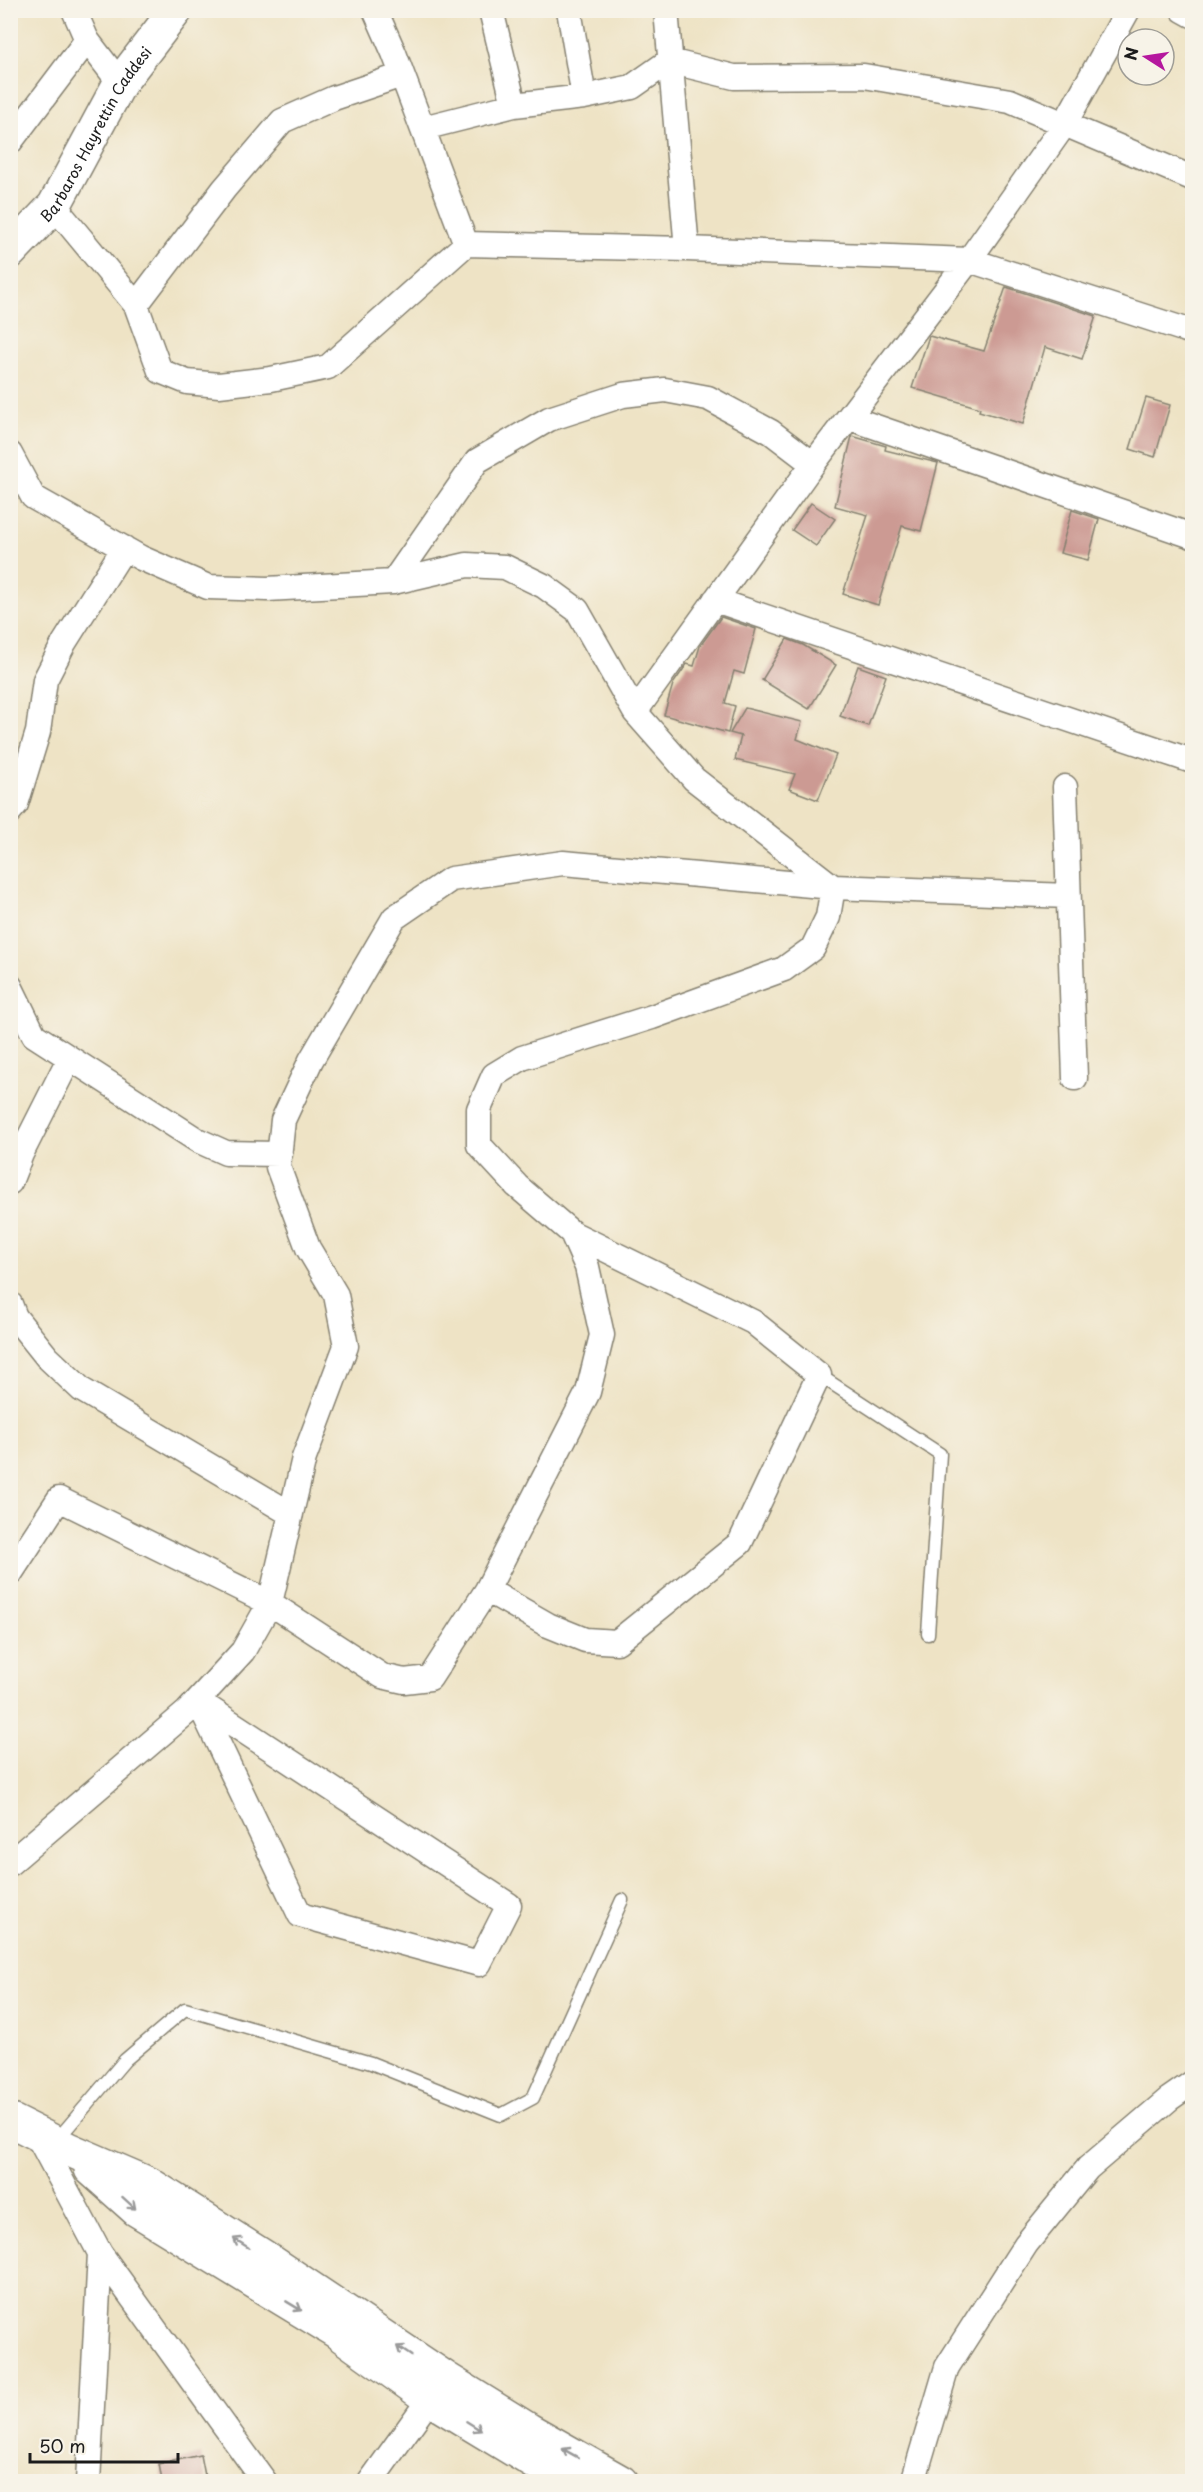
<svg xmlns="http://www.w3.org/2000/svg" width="1203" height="2492" font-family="'Playpen Sans',sans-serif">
	<rect width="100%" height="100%" fill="#f7f3e8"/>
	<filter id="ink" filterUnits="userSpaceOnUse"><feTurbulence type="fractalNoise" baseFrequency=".0167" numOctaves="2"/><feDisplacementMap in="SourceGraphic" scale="12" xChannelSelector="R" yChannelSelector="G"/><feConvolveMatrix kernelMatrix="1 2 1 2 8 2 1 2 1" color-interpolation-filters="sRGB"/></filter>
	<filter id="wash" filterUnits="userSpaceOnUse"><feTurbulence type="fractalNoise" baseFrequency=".008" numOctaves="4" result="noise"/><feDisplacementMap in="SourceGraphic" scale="24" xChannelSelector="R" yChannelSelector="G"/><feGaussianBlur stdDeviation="1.35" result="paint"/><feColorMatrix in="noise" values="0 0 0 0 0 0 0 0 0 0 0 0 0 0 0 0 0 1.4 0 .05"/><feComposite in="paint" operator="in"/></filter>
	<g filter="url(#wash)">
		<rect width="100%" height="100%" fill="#eee3c5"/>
		<g id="blocks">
			<path fill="#cc9a93" d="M 1006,287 L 1096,316 L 1082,359 L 1045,347 L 1023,424 L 979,411 L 980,408 L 912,388 L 929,336 L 984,351 Z
				M 1146,398 L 1170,405 L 1155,457 L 1130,449 Z
				M 852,436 L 886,446 L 885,450 L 938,463 L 921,531 L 902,526 L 878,605 L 843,594 L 868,515 L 835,506 Z
				M 811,503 L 835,519 L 816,546 L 792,530 Z
				M 1072,510 L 1099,519 L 1088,560 L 1060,553 Z
				M 721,617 L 756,629 L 744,674 L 734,671 L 725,703 L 735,706 L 728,733 L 664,715 L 673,684 L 687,664 L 694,666 L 700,646 Z
				M 787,639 L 803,645 L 836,665 L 809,709 L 762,680 Z
				M 858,666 L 886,676 L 868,726 L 840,716 Z
				M 745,708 L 802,722 L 797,739 L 836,755 L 818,800 L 789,789 L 795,774 L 735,760 L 741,736 L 730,733 Z
				M 201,2455 L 206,2481 L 162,2481 L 159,2464 Z"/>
		</g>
	</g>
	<g filter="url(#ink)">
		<use href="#blocks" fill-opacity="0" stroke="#858070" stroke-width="1.5"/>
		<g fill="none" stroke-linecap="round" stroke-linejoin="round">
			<defs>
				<path id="lane" d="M 819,1375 L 940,1454 L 928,1634
					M 56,2141 L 125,2060 L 185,2009 L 371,2063 L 501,2115 L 533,2098 L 622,1900"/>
				<path id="street" d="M 74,10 L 87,40 L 120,83
					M 375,10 L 394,53 L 466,244
					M 491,10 L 514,105
					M 569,10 L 584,97
					M 666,10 L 687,249
					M 1183,10 L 1192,15
					M 423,128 L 514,105 L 584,97 L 632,87 L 669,61 L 734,77 L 864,76 L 1010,101 L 1192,178
					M 10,142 L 87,40
					M 54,206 L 136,305 L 160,371 L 187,382 L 219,385 L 271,379 L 328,367 L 466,244 L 687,249 L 969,260 L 1192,332
					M 136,305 L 224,189 L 282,121 L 334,98 L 402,75
					M 850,418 L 1192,536
					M 10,454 L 33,497 L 141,558 L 208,587 L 267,589 L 393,582 L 467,565 L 505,567 L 544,586 L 577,610 L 635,712 L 694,779 L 833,887 L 828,917 L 813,948 L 784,969 L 652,1017 L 522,1058 L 494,1075 L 479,1109 L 479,1145 L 517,1186 L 572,1233 L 587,1267 L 602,1335 L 588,1392 L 487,1590 L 430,1678 L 404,1681 L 382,1676 L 270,1603 L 59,1499 L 10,1574
					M 393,582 L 477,461 L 549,419 L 623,395 L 665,390 L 708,398 L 771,432 L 813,464
					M 715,600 L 1192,761
					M 635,712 L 813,464 L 969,260 L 1064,125 L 1128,10
					M 1065,787 L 1075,1078
					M 10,811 L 16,804 L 38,732 L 45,680 L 64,643 L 124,548
					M 10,986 L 34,1035 L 197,1140 L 226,1153 L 280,1154
					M 10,1182 L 21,1154 L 69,1059
					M 10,1304 L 15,1317 L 47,1357 L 82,1390 L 291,1514
					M 487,1590 L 548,1625 L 585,1640 L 617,1642 L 740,1543 L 819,1375 L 753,1322 L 572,1233
					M 198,1701 L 509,1905 L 479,1964 L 300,1915 Z
					M 10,1863 L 187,1712 L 243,1651 L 270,1603 L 304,1458 L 346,1346 L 336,1295 L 308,1248 L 278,1167 L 283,1120 L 311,1060 L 394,918 L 451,879 L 563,863 L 833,887 L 1068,896
					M 34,2129 L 100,2253 L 265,2482
					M 88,2482 L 100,2253
					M 370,2482 L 439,2386
					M 913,2482 L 947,2367 L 1026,2244 L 1088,2168 L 1169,2099 L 1192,2083"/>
				<g id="secondary">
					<path id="s1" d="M 10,252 L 54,206 L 120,83 L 176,10"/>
					<path d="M 10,2120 L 70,2150 L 149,2184 L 264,2257 L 445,2378 L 529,2430 L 621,2482"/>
					<path d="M 91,2169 L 137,2210 L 337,2332 L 430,2399 L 567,2482"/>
				</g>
			</defs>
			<use href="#lane" stroke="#858070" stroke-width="15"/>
			<use href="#street" stroke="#858070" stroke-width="27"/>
			<use href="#secondary" stroke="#858070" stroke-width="36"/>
			<use href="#lane" stroke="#fff" stroke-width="12"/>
			<use href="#street" stroke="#fff" stroke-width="24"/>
			<use href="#secondary" stroke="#fff" stroke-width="33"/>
		</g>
		<defs><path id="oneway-shaft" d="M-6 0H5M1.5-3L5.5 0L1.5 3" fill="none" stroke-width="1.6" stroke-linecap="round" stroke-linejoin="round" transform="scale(1.5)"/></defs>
		<g stroke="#999">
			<use href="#oneway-shaft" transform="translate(129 2203) rotate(42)"/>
			<use href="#oneway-shaft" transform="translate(241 2243) rotate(-148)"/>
			<use href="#oneway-shaft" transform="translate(294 2306) rotate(31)"/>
			<use href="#oneway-shaft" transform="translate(404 2351) rotate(-146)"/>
			<use href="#oneway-shaft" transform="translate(474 2426) rotate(32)"/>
			<use href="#oneway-shaft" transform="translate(570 2453) rotate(-151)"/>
		</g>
	</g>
	<g text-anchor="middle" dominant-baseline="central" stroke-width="6" stroke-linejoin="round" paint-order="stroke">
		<g font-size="15" fill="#1c1c1c" stroke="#f7f3e8">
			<text stroke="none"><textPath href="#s1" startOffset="147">Barbaros Hayrettin Caddesi</textPath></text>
		</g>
	</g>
	<rect width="1203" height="2492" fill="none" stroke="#f7f3e8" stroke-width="36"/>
	<g transform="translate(1146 57) rotate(282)"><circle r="28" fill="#f7f3e8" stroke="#9f9d96" stroke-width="1.5"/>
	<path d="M0-4.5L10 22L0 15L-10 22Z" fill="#b5179e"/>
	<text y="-9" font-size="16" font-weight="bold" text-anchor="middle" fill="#1c1c1c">N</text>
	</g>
	<path d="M30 2453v9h148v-9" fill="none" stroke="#1c1c1c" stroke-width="3"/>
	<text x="39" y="2453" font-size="18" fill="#1c1c1c" stroke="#f7f3e8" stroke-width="4.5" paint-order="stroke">50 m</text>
</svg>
